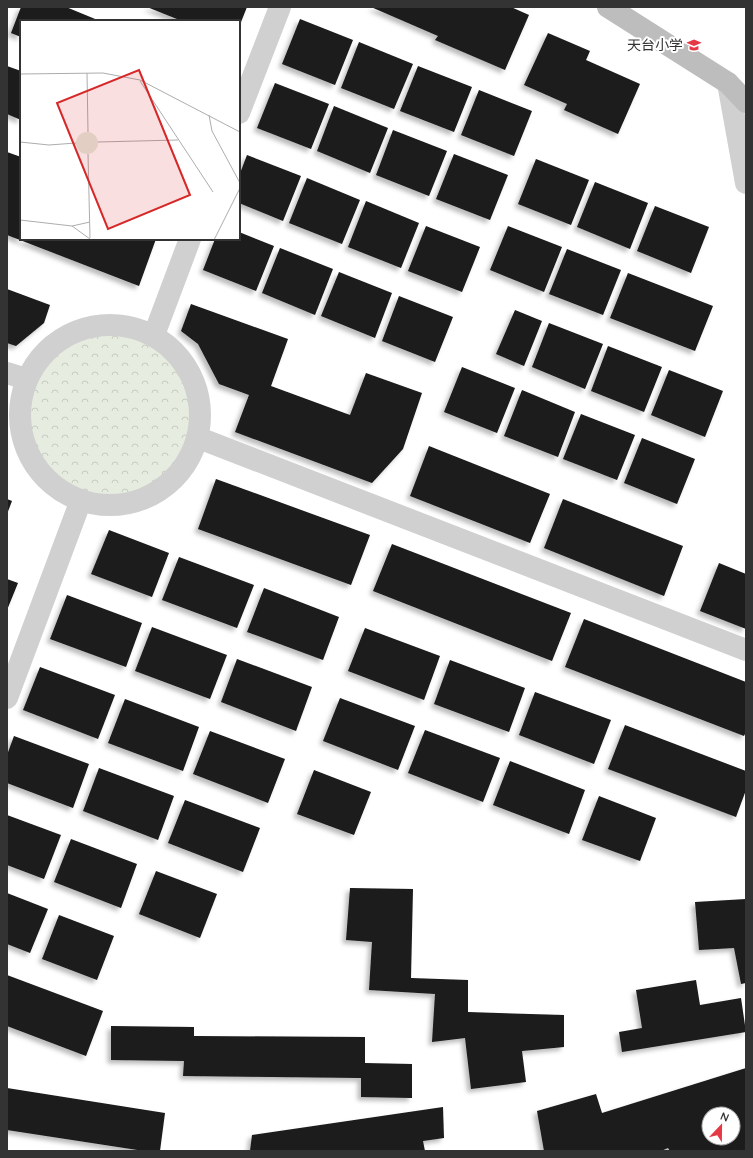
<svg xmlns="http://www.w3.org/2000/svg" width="753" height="1158" font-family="Quicksand,'Noto Sans SC',sans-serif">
	<defs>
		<pattern id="park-crowns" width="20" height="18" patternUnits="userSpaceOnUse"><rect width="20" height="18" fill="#e6ecdf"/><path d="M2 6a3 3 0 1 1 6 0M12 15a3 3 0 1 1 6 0" fill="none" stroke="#c6cbc0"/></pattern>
		<filter id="shadow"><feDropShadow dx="-3.5" dy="3.5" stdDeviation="2" flood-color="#0004"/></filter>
	</defs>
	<rect width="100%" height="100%" fill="#fff"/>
	<path fill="url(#park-crowns)" d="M20 415a90 90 0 1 1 180 0a90 90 0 1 1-180 0Z"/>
	<path fill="#1a1a1a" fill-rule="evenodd" filter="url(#shadow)" d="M 21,7 L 66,7 L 100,21 L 21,21 L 21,37 L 11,33 Z
		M 147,7 L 247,7 L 239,27 L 239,21 L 182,21 Z
		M 371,7 L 511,7 L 529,15 L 505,70 L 435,40 L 438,36 Z
		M 300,19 L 353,40 L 335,85 L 282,64 Z
		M 548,33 L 590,51 L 586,60 L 640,84 L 618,134 L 564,110 L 567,104 L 524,85 Z
		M 359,42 L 413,64 L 394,109 L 341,88 Z
		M 7,66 L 21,71 L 21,120 L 7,114 Z
		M 418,66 L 472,87 L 454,132 L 400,111 Z
		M 275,83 L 329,104 L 311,149 L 257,128 Z
		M 479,90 L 532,111 L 514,156 L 461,135 Z
		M 334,106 L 388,128 L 370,173 L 317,151 Z
		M 393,130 L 447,151 L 429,196 L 376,175 Z
		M 7,152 L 21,157 L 21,239 L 156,239 L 139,286 L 7,235 Z
		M 454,154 L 508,175 L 490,220 L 436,199 Z
		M 247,155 L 301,176 L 283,221 L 239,203 L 239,176 Z
		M 536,159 L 589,180 L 571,225 L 518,204 Z
		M 307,178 L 360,200 L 342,244 L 289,223 Z
		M 595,182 L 648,203 L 630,249 L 577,227 Z
		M 366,201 L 419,223 L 401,268 L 348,247 Z
		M 655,206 L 709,227 L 691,273 L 637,251 Z
		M 426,226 L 480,247 L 462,292 L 408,271 Z
		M 508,226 L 562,247 L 544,292 L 490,270 Z
		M 239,232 L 274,246 L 256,291 L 203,270 L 215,239 L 239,239 Z
		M 280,248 L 333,269 L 315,315 L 262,293 Z
		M 567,249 L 621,270 L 603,315 L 549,294 Z
		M 339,272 L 392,293 L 375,338 L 321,316 Z
		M 628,273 L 713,306 L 695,351 L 610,318 Z
		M 7,289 L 50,305 L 44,323 L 16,346 L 7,343 Z
		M 399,296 L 453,317 L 435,362 L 382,341 Z
		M 191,304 L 288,339 L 271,386 L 350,415 L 366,373 L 422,393 L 403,449 L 372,483 L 235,432 L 249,395 L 219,384 L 198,344 L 181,331 Z
		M 515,310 L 542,321 L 524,366 L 496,354 Z
		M 549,323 L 603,344 L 585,389 L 532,367 Z
		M 608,346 L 662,367 L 644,412 L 591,391 Z
		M 462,367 L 515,388 L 497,433 L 444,412 Z
		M 669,370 L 723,391 L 705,437 L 651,415 Z
		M 522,390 L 575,412 L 558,457 L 504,436 Z
		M 581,414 L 635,435 L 617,480 L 563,459 Z
		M 642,438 L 695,459 L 677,504 L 624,483 Z
		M 429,446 L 550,494 L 530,543 L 410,496 Z
		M 216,479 L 370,535 L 351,585 L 198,529 Z
		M 7,499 L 12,501 L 7,514 Z
		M 563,499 L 683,546 L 664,596 L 544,548 Z
		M 109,530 L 169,553 L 152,597 L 91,574 Z
		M 392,544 L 571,613 L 552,661 L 373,591 Z
		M 179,557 L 254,585 L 237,628 L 162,600 Z
		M 719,563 L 746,574 L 746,629 L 700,611 Z
		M 7,579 L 18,583 L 7,610 Z
		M 264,588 L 339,617 L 323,660 L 247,632 Z
		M 67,595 L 142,623 L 126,667 L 50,639 Z
		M 584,619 L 746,682 L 746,732 L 744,736 L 565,667 Z
		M 152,627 L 227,655 L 210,699 L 135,671 Z
		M 365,628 L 440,656 L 424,700 L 348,671 Z
		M 237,659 L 312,687 L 296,731 L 221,702 Z
		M 450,660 L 525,688 L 509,732 L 434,704 Z
		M 40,667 L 115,695 L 98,739 L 23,710 Z
		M 535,692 L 611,720 L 594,764 L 519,735 Z
		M 340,698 L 415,726 L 398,770 L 323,741 Z
		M 125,699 L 199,727 L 183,771 L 108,743 Z
		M 625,725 L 746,771 L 746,790 L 736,817 L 608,769 Z
		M 425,730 L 500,758 L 483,802 L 408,773 Z
		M 210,731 L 285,759 L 268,803 L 193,774 Z
		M 14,736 L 89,764 L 73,808 L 7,783 L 7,755 Z
		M 510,761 L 585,790 L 569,834 L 493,805 Z
		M 99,768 L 174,796 L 158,840 L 83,811 Z
		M 314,770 L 371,792 L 354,835 L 297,814 Z
		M 599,796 L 656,818 L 640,861 L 582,840 Z
		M 185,800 L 260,828 L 243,872 L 168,843 Z
		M 7,815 L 61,835 L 44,879 L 7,865 Z
		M 71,839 L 137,864 L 121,908 L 54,882 Z
		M 156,871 L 217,894 L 200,938 L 139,914 Z
		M 350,888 L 413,889 L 411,978 L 468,980 L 468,1012 L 564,1015 L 564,1047 L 522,1051 L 526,1082 L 471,1089 L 465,1038 L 432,1042 L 435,994 L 369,990 L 372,942 L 346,940 Z
		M 7,893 L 48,909 L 30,953 L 7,944 Z
		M 746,899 L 746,983 L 741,984 L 734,948 L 699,950 L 695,902 Z
		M 59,915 L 114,936 L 97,980 L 42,959 Z
		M 7,975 L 103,1011 L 86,1056 L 7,1026 Z
		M 696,980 L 700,1005 L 741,998 L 746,1032 L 622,1052 L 619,1032 L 642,1028 L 636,990 Z
		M 111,1026 L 194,1027 L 194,1036 L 365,1037 L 365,1063 L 412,1064 L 412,1098 L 361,1097 L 361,1078 L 183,1076 L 184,1061 L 111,1060 Z
		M 746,1068 L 746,1151 L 670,1151 L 668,1148 L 661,1151 L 544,1151 L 537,1111 L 596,1094 L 602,1113 ZM 709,1114 L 733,1114 L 733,1138 L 709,1138 Z
		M 7,1088 L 165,1113 L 160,1151 L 144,1151 L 7,1130 Z
		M 443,1107 L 444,1138 L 423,1141 L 425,1151 L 250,1151 L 252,1135 Z"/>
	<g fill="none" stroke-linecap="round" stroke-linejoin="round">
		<path stroke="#d0d0d0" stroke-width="22" d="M 728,83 L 746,183
			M 239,113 L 280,7
			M20 415a90 90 0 1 1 180 0a90 90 0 1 1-180 0Z
			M 154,335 L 190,239
			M 7,373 L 26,379
			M 199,438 L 746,650
			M 7,698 L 81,500"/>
		<path stroke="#bdbdbd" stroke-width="22" d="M 608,7 L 728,83 L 746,102"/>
	</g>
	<defs>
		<symbol id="school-bare" viewBox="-9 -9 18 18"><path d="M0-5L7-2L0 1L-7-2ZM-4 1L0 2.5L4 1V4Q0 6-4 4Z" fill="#e63946" stroke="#fff" stroke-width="2.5" paint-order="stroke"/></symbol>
	</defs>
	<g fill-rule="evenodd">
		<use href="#school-bare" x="684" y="35" width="20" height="20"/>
	</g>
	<g text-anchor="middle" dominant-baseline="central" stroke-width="4" stroke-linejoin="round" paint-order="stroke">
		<g font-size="14" fill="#333" stroke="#fff" text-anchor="end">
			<text x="683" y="45">天台小学</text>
		</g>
	</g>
	<g transform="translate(20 20)">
		<rect width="220" height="220" fill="#fff"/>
		<path d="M56 123a11 11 0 1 1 22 0a11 11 0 1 1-22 0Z" fill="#e6ecdf"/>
		<path fill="none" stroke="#adadad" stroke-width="1" d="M 67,53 L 68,112M 0,54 L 83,53 L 120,60 L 220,112M 120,61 L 193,172M 189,95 L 192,111 L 220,163M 0,122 L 29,125 L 56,123M 78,122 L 158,120M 68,134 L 70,218M 0,200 L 52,206 L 70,219M 52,206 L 70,202M 194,220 L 220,168"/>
		<path fill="#d62828" fill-opacity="0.15" stroke="#d62828" stroke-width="2" d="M 119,50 L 170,175 L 88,209 L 37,83 Z"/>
		<rect width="220" height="220" fill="none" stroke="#333" stroke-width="2"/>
	</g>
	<rect width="753" height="1158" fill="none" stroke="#333333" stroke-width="16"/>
	<g transform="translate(721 1126) rotate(22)"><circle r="19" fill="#ffffff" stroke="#adadad"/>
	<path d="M0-3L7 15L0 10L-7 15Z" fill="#e63946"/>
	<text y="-6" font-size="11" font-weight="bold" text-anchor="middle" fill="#333333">N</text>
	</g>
</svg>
